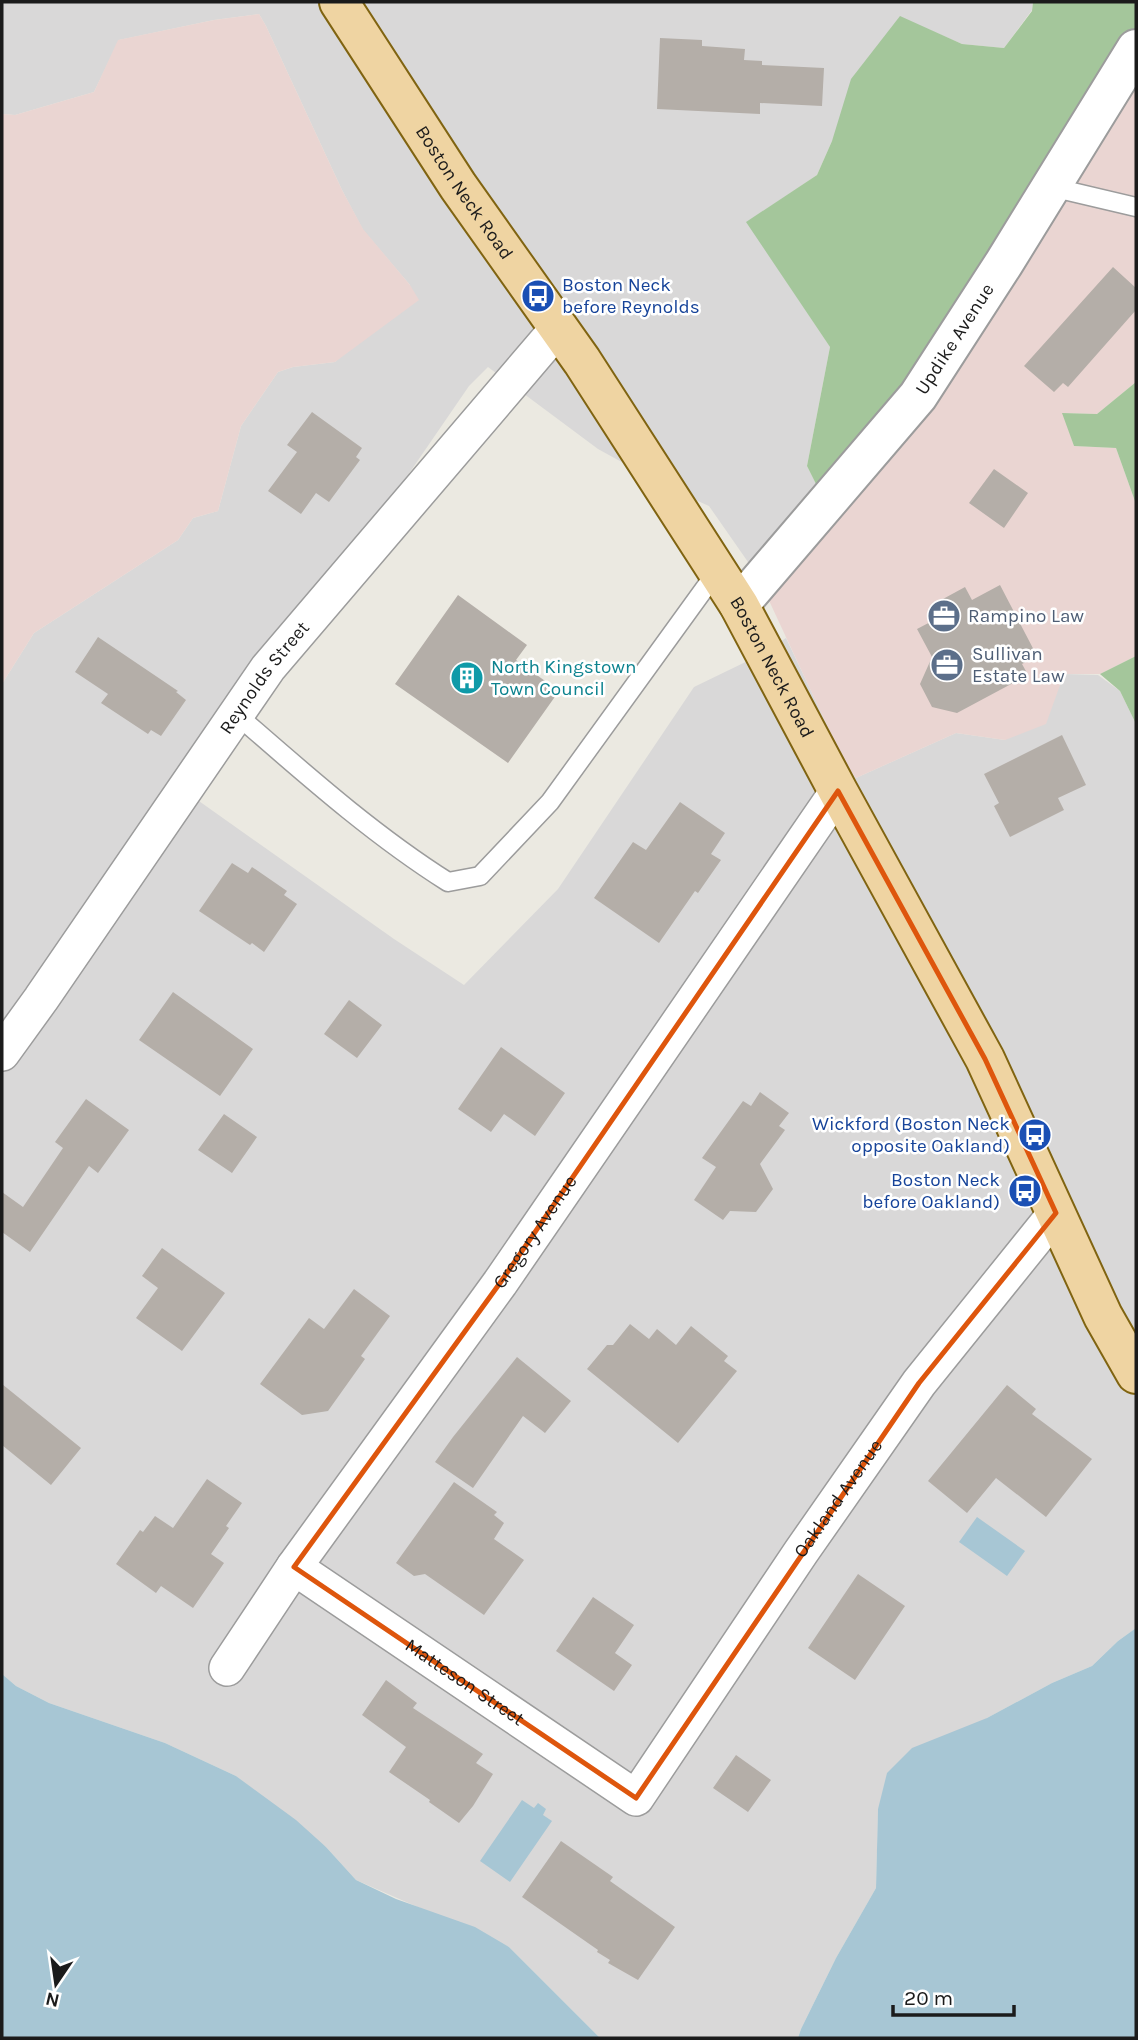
<svg xmlns="http://www.w3.org/2000/svg" width="1138" height="2040" font-family="Karla,sans-serif">
	<rect width="100%" height="100%" fill="#ebe9e1"/>
	<path fill="#d9d8d8" d="M 2,2 L 1033,2 L 1032,10 L 1004,48 L 962,44 L 900,17 L 832,141 L 817,175 L 747,222 L 830,347 L 807,466 L 821,494 L 759,565 L 748,562 L 709,506 L 669,488 L 598,449 L 488,367 L 469,386 L 189,794 L 394,939 L 464,985 L 558,889 L 694,687 L 762,654 L 786,638 L 845,763 L 856,778 L 956,733 L 1005,740 L 1064,674 L 1098,675 L 1120,691 L 1136,724 L 1136,1628 L 1118,1641 L 1092,1666 L 1052,1683 L 987,1718 L 878,1809 L 876,1888 L 836,1958 L 801,2029 L 798,2038 L 600,2038 L 509,1947 L 356,1880 L 326,1847 L 236,1776 L 165,1743 L 49,1703 L 16,1686 L 2,1674 L 2,684 L 34,633 L 178,540 L 193,518 L 218,511 L 241,426 L 278,372 L 293,367 L 335,362 L 410,285 L 363,230 L 342,190 L 266,26 L 259,14 L 214,20 L 119,40 L 94,92 L 15,115 L 2,114 Z"/>
	<path fill="#ead5d2" d="M 259,14 L 266,26 L 342,190 L 363,229 L 410,285 L 419,300 L 335,362 L 293,367 L 278,372 L 241,426 L 218,511 L 193,518 L 178,540 L 34,633 L 2,684 L 2,114 L 15,115 L 94,92 L 118,40 L 214,20 Z
		M 1136,56 L 1136,382 L 1097,414 L 1063,413 L 1074,446 L 1116,448 L 1136,504 L 1136,656 L 1100,674 L 1064,674 L 1046,724 L 1005,740 L 956,733 L 856,778 L 845,764 L 758,577 Z"/>
	<path fill="#a4c69b" d="M 1033,2 L 1136,2 L 1136,56 L 925,395 L 821,494 L 807,466 L 830,347 L 746,222 L 817,175 L 832,141 L 851,79 L 900,16 L 962,44 L 1004,48 L 1032,11 Z
		M 1136,382 L 1136,504 L 1116,448 L 1074,446 L 1062,413 L 1097,414 Z
		M 1136,656 L 1136,724 L 1120,691 L 1100,674 Z"/>
	<path fill="#a7c6d4" d="M 977,1517 L 1025,1551 L 1007,1576 L 959,1542 Z
		M 1136,1628 L 1136,2038 L 798,2038 L 801,2029 L 836,1958 L 876,1888 L 878,1809 L 887,1773 L 912,1748 L 987,1718 L 1052,1683 L 1092,1666 L 1118,1641 Z
		M 2,1674 L 16,1686 L 49,1703 L 165,1743 L 236,1776 L 296,1820 L 326,1847 L 356,1880 L 396,1899 L 475,1927 L 509,1947 L 600,2038 L 2,2038 Z
		M 522,1800 L 534,1808 L 538,1803 L 546,1809 L 543,1815 L 552,1821 L 510,1882 L 480,1861 Z"/>
	<path fill="#b4aea8" d="M 660,38 L 702,40 L 702,46 L 745,49 L 744,60 L 762,61 L 762,65 L 824,68 L 822,106 L 760,103 L 760,114 L 657,109 Z
		M 1113,267 L 1136,288 L 1136,310 L 1068,387 L 1063,383 L 1054,392 L 1024,366 Z
		M 312,412 L 362,448 L 356,457 L 360,460 L 329,502 L 316,493 L 301,514 L 268,491 L 297,452 L 287,445 Z
		M 994,469 L 1028,493 L 1004,528 L 969,503 Z
		M 1000,585 L 1037,656 L 1022,664 L 1027,673 L 1012,681 L 1013,683 L 957,713 L 932,707 L 920,684 L 932,657 L 917,629 L 938,618 L 932,605 L 965,587 L 972,600 Z
		M 458,595 L 527,645 L 516,660 L 559,691 L 508,763 L 395,684 Z
		M 98,637 L 178,691 L 176,692 L 186,700 L 161,736 L 151,730 L 148,734 L 101,703 L 108,694 L 75,672 Z
		M 1062,735 L 1086,785 L 1058,798 L 1064,810 L 1010,837 L 994,806 L 999,803 L 984,774 Z
		M 680,802 L 725,833 L 711,854 L 721,860 L 698,893 L 695,891 L 659,943 L 594,898 L 633,842 L 646,850 Z
		M 232,863 L 248,873 L 252,867 L 287,891 L 284,895 L 297,904 L 264,952 L 252,943 L 250,945 L 199,911 Z
		M 173,992 L 253,1049 L 220,1096 L 139,1040 Z
		M 349,1000 L 382,1025 L 357,1058 L 324,1034 Z
		M 501,1047 L 565,1093 L 535,1136 L 504,1114 L 491,1132 L 458,1109 Z
		M 760,1092 L 789,1113 L 779,1126 L 785,1130 L 760,1164 L 773,1189 L 756,1212 L 730,1211 L 723,1220 L 694,1200 L 716,1167 L 702,1158 L 743,1101 L 751,1106 Z
		M 86,1099 L 129,1130 L 98,1173 L 89,1166 L 30,1252 L 2,1232 L 2,1192 L 23,1207 L 63,1148 L 55,1142 Z
		M 224,1114 L 257,1137 L 232,1173 L 198,1150 Z
		M 162,1248 L 225,1293 L 182,1351 L 136,1318 L 158,1288 L 142,1276 Z
		M 354,1289 L 390,1316 L 361,1356 L 365,1359 L 328,1411 L 302,1415 L 260,1384 L 309,1318 L 324,1329 Z
		M 630,1324 L 649,1339 L 657,1329 L 676,1345 L 691,1326 L 728,1356 L 724,1361 L 737,1371 L 678,1443 L 587,1369 L 607,1345 L 613,1345 Z
		M 517,1357 L 571,1401 L 545,1433 L 523,1416 L 473,1488 L 435,1462 L 453,1437 Z
		M 2,1384 L 81,1448 L 51,1485 L 2,1445 Z
		M 1007,1385 L 1036,1409 L 1032,1414 L 1092,1459 L 1046,1517 L 996,1478 L 967,1513 L 928,1481 Z
		M 207,1479 L 242,1503 L 226,1526 L 229,1528 L 211,1554 L 224,1563 L 193,1608 L 161,1586 L 156,1593 L 116,1564 L 140,1530 L 143,1532 L 155,1516 L 173,1528 Z
		M 454,1482 L 497,1512 L 494,1515 L 504,1523 L 494,1539 L 524,1560 L 484,1615 L 425,1574 L 414,1576 L 396,1563 Z
		M 858,1574 L 905,1606 L 855,1680 L 808,1648 Z
		M 593,1597 L 634,1625 L 615,1653 L 632,1665 L 614,1691 L 556,1651 Z
		M 386,1680 L 417,1703 L 413,1708 L 483,1754 L 476,1763 L 493,1774 L 473,1806 L 459,1823 L 429,1802 L 430,1800 L 389,1772 L 406,1747 L 362,1715 Z
		M 736,1755 L 771,1780 L 748,1812 L 713,1788 Z
		M 561,1841 L 613,1877 L 610,1881 L 675,1927 L 638,1980 L 608,1963 L 610,1960 L 597,1952 L 598,1950 L 522,1897 Z"/>
	<g fill="none" stroke-linecap="round" stroke-linejoin="round">
		<defs>
			<path id="service" d="M 1051,187 L 1136,207
				M 236,714 C 304,773 372,834 448,882 L 480,876 L 550,802 L 718,570"/>
			<g id="minor">
				<path id="s1" d="M 2,1053 L 41,999 L 268,668 L 559,327"/>
				<path id="s2" d="M 294,1567 L 636,1798 L 801,1552 L 919,1383 L 1056,1213"/>
				<path id="s3" d="M 227,1668 L 294,1567 L 500,1283 L 838,791"/>
			</g>
			<g id="tertiary">
				<path id="s4" d="M 739,605 L 918,396 L 1004,263 L 1136,49"/>
			</g>
			<g id="primary">
				<path id="s5" d="M 339,2 L 458,186 L 582,361 L 739,605 L 838,791 L 985,1059 L 1103,1316 L 1136,1374"/>
			</g>
		</defs>
		<use href="#service" stroke="#9c9c9c" stroke-width="21"/>
		<use href="#minor" stroke="#9c9c9c" stroke-width="38"/>
		<use href="#tertiary" stroke="#9c9c9c" stroke-width="42"/>
		<use href="#primary" stroke="#806411" stroke-width="42"/>
		<use href="#service" stroke="#fff" stroke-width="18"/>
		<use href="#minor" stroke="#fff" stroke-width="35"/>
		<use href="#tertiary" stroke="#fff" stroke-width="38"/>
		<use href="#primary" stroke="#efd4a2" stroke-width="38"/>
	</g>
	<path fill="none" stroke="#de560d" stroke-width="5" stroke-linejoin="round" d="M 838,791 L 985,1059 L 1056,1213 L 919,1383 L 636,1798 L 294,1567 L 500,1283 Z"/>
	<defs>
		<symbol id="bus-disc" viewBox="-11 -11 22 22"><circle r="9.5" fill="#1a4fb4" stroke="#fff"/><path d="M-5-6H5V4H4V6H2V4H-2V6H-4V4H-5ZM-3.5-4V0h7V-4ZM-3.5 1.2v1.5H-2V1.2ZM2 1.2v1.5H3.5V1.2Z" fill="#fff"/></symbol>
		<symbol id="office-disc" viewBox="-11 -11 22 22"><circle r="9.5" fill="#5c6f8a" stroke="#fff"/><path d="M-6-3h4V-5.5h4V-3h4V5H-6ZM-1-4.5V-3h2v-1.5ZM-6 0V1H6V0Z" fill="#fff"/></symbol>
		<symbol id="building-disc" viewBox="-11 -11 22 22"><circle r="9.5" fill="#0f9aa8" stroke="#fff"/><path d="M-4-6H4V6H1V3H-1V6H-4ZM-2.5-4.3h1.7v1.8h-1.7ZM.8-4.3h1.7v1.8H.8ZM-2.5-1h1.7V.8h-1.7ZM.8-1h1.7V.8H.8Z" fill="#fff"/></symbol>
	</defs>
	<g fill-rule="evenodd">
		<use href="#bus-disc" x="519" y="277" width="38" height="38"/>
		<use href="#office-disc" x="925" y="597" width="38" height="38"/>
		<use href="#office-disc" x="928" y="646" width="38" height="38"/>
		<use href="#building-disc" x="448" y="659" width="38" height="38"/>
		<use href="#bus-disc" x="1016" y="1116" width="38" height="38"/>
		<use href="#bus-disc" x="1006" y="1172" width="38" height="38"/>
	</g>
	<g text-anchor="middle" dominant-baseline="central" stroke-width="5" stroke-linejoin="round" paint-order="stroke">
		<g font-size="19" fill="#1b1b1b" stroke="#fff">
			<text stroke="none"><textPath href="#s5" startOffset="228">Boston Neck Road</textPath></text>
			<text stroke="none"><textPath href="#s4" startOffset="343">Updike Avenue</textPath></text>
			<text stroke="none"><textPath href="#s5" startOffset="794">Boston Neck Road</textPath></text>
			<text stroke="none"><textPath href="#s1" startOffset="458">Reynolds Street</textPath></text>
			<text stroke="none"><textPath href="#s3" startOffset="534">Gregory Avenue</textPath></text>
			<text stroke="none"><textPath href="#s2" startOffset="774">Oakland Avenue</textPath></text>
			<text stroke="none"><textPath href="#s2" startOffset="206">Matteson Street</textPath></text>
		</g>
		<g font-size="19" fill="#164399" stroke="#fff" text-anchor="end">
			<text x="562" y="285" text-anchor="start">Boston Neck<tspan x="562" dy="22">before Reynolds</tspan></text>
			<text x="1010" y="1124">Wickford (Boston Neck<tspan x="1010" dy="22">opposite Oakland)</tspan></text>
			<text x="1000" y="1180">Boston Neck<tspan x="1000" dy="22">before Oakland)</tspan></text>
		</g>
		<g font-size="19" fill="#4e5e75" stroke="#fff" text-anchor="start">
			<text x="968" y="616">Rampino Law</text>
			<text x="972" y="654">Sullivan<tspan x="972" dy="22">Estate Law</tspan></text>
		</g>
		<g font-size="19" fill="#0d838f" stroke="#fff" text-anchor="start">
			<text x="491" y="667">North Kingstown<tspan x="491" dy="22">Town Council</tspan></text>
		</g>
	</g>
	<rect width="1138" height="2040" fill="none" stroke="#1b1b1b" stroke-width="7"/>
	<g transform="translate(56 1984) rotate(193)" stroke="#ffffff" stroke-width="5" paint-order="stroke">
	<path d="M0-5L12 26L0 18L-12 26Z" fill="#1b1b1b"/>
	<text y="-10" font-size="19" font-weight="bold" text-anchor="middle" fill="#1b1b1b">N</text>
	</g>
	<path d="M893 2005v10h121v-10" fill="none" stroke="#1b1b1b" stroke-width="3.5"/>
	<text x="904" y="2005" font-size="21" fill="#1b1b1b" stroke="#ffffff" stroke-width="5" paint-order="stroke">20 m</text>
</svg>
